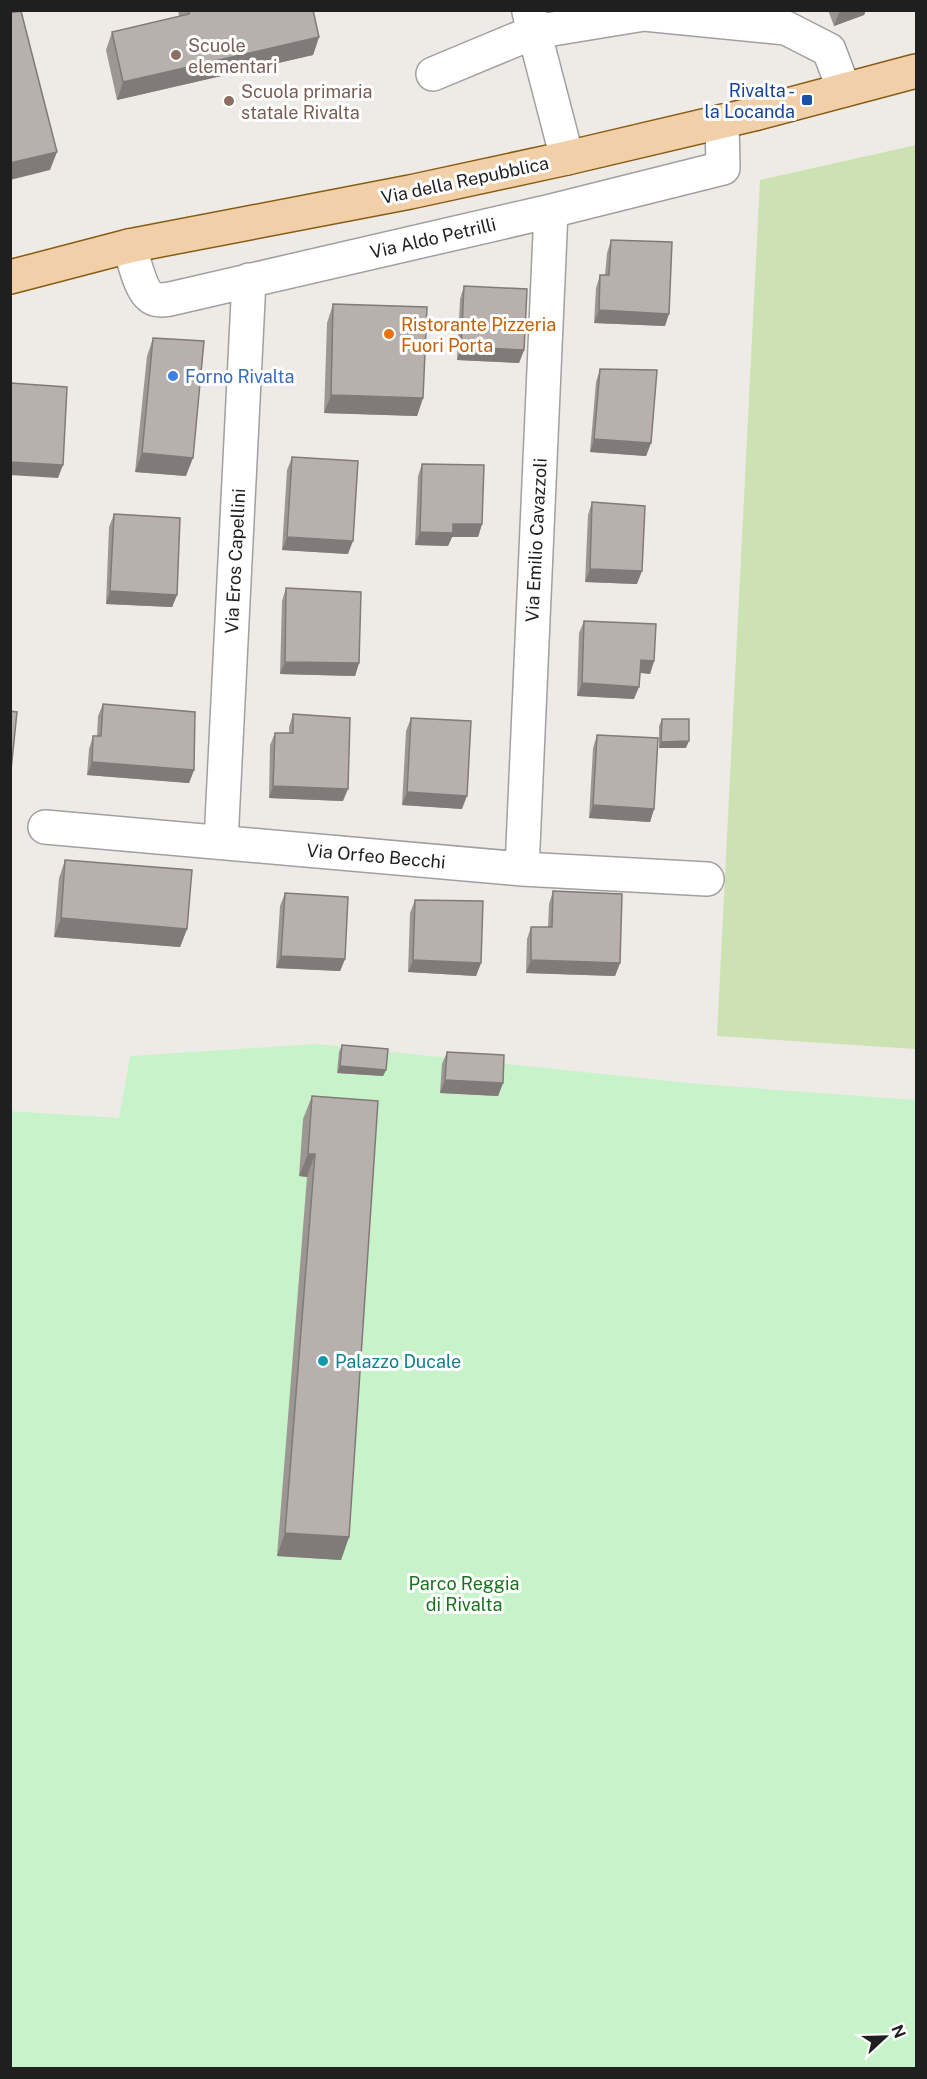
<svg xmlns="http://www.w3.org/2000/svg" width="927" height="2079" font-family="'Public Sans',sans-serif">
	<rect width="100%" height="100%" fill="#eeebe6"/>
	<path fill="#cce2b2" d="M 916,145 L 916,1049 L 717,1036 L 760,180 Z"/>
	<path fill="#c8f3ca" d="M 316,1044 L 699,1084 L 916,1100 L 916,2068 L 11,2068 L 10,1111 L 119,1118 L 130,1056 Z"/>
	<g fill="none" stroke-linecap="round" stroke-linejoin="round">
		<defs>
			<path id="street" d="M 529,12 L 567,158
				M 433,74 L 534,32 L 644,14 L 786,28 L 829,50 L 844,90
				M 129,246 C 134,259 140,290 151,297 C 157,301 163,300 170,299 L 551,211 L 723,168 L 722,121
				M 45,827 L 522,869 L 707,879
				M 221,842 L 249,280
				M 522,869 L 551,211"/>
			<path id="primary" d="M 10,277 L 129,246 L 410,192 L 567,158 L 754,114 L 916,71"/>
		</defs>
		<use href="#street" stroke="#a0a0a0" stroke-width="36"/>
		<use href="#primary" stroke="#885c12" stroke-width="36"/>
		<use href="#street" stroke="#fff" stroke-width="33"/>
		<use href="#primary" stroke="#f1cfa9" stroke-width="33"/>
	</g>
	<path fill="#9d9794" d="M 178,10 L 313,10 L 319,37 L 313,55 L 117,100 L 106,50 L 112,32 L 179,16 Z
		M 828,10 L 866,10 L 864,15 L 834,26 Z
		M 611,240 L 665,326 L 594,323 L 596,288 L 600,275 L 605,275 L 607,253 Z
		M 464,286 L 524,350 L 519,363 L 457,360 L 460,299 Z
		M 333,304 L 423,398 L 417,416 L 324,413 L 327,323 Z
		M 153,338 L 186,476 L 135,472 L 147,356 Z
		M 600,369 L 651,443 L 646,456 L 590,452 L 596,382 Z
		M 292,457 L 348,554 L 282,550 L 287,470 Z
		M 422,464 L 482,524 L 478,537 L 452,537 L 448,546 L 415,545 L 418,476 Z
		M 592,502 L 637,584 L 585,582 L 588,515 Z
		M 114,514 L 177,595 L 172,607 L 106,604 L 109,527 Z
		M 286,588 L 359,663 L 355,676 L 280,674 L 282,601 Z
		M 584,621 L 654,661 L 650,674 L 640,673 L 634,699 L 577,696 L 579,633 Z
		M 103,704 L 194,770 L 189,783 L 87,775 L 89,749 L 93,736 L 97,736 L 98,716 Z
		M 293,714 L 343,801 L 269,798 L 270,745 L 275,733 L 289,733 L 289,727 Z
		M 411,718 L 462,809 L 402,805 L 406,731 Z
		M 662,719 L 686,748 L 659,748 L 659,726 Z
		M 597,735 L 654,809 L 650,822 L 589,818 L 593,748 Z
		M 65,860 L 187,929 L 180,947 L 54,937 L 59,878 Z
		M 553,891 L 620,963 L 615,976 L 526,973 L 527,939 L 531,927 L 548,927 L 549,904 Z
		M 285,893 L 345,959 L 340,971 L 276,968 L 280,906 Z
		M 415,900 L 481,963 L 476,976 L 408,972 L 410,913 Z
		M 342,1045 L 386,1070 L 383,1076 L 337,1073 L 339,1052 Z
		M 447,1052 L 503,1083 L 498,1096 L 440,1093 L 442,1064 Z
		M 312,1096 L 349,1537 L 341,1560 L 277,1556 L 307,1177 L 299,1176 L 303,1119 Z"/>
	<path fill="#807b78" d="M 840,10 L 866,10 L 864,15 L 834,26 Z
		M 319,37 L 313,55 L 117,100 L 123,82 Z
		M 57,152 L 50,170 L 10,180 L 10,163 Z
		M 599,310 L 669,314 L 665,326 L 594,323 Z
		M 461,347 L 524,350 L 519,363 L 457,360 Z
		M 331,395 L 423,398 L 417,416 L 324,413 Z
		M 594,439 L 651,443 L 646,456 L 590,452 Z
		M 142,453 L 193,458 L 186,476 L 135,472 Z
		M 10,462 L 63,465 L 58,478 L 10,475 Z
		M 453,524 L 482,524 L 478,537 L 452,537 L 448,546 L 415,545 L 420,532 Z
		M 287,537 L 353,541 L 348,554 L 282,550 Z
		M 590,569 L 642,571 L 637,584 L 585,582 Z
		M 110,591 L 177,595 L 172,607 L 106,604 Z
		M 641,660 L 654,661 L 650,674 L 636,672 Z
		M 285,662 L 359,663 L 355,676 L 280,674 Z
		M 582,683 L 639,687 L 634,699 L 577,696 Z
		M 689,741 L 686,748 L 659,748 L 661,742 Z
		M 92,762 L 194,770 L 189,783 L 87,775 Z
		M 273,786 L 348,789 L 343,801 L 269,798 Z
		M 407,792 L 467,796 L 462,809 L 402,805 Z
		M 593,805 L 654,809 L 650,822 L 589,818 Z
		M 61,918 L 187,929 L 180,947 L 54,937 Z
		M 281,956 L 345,959 L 340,971 L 276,968 Z
		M 413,960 L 481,963 L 476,976 L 408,972 Z
		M 531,960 L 620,963 L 615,976 L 526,973 Z
		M 340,1066 L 386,1070 L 383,1076 L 337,1073 Z
		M 445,1080 L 503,1083 L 498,1096 L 440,1093 Z
		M 308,1154 L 315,1154 L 307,1177 L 299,1176 Z
		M 285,1533 L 349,1537 L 341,1560 L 277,1556 Z"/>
	<path fill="#b7b0ac" stroke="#807b78" stroke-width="1.5" d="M 189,10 L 313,10 L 319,37 L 123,82 L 112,32 L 189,14 Z
		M 21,11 L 57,152 L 10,163 L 10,13 Z
		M 611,240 L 672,242 L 669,314 L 599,310 L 600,275 L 609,275 Z
		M 464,286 L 527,289 L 524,350 L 461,347 Z
		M 333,304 L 427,307 L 423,398 L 331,395 Z
		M 153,338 L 204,341 L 193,458 L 142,453 Z
		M 600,369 L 657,370 L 651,443 L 594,439 Z
		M 10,383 L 67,387 L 63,465 L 10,462 Z
		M 292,457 L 358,461 L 353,541 L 287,537 Z
		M 422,464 L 484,465 L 482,524 L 453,524 L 453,533 L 420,532 Z
		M 592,502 L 645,506 L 642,571 L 590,569 Z
		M 114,514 L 180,518 L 177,595 L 110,591 Z
		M 286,588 L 361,592 L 359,663 L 285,662 Z
		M 584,621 L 656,624 L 654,661 L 641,660 L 639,687 L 582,683 Z
		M 103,704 L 195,712 L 194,770 L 92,762 L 93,736 L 101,736 Z
		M 10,711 L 17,712 L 10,780 Z
		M 293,714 L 350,718 L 348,789 L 273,786 L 275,733 L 293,733 Z
		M 411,718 L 471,721 L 467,796 L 407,792 Z
		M 662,719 L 689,719 L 689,741 L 661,742 Z
		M 597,735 L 658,738 L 654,809 L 593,805 Z
		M 65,860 L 192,870 L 187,929 L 61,918 Z
		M 553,891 L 622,894 L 620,963 L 531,960 L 531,927 L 552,927 Z
		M 285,893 L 348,897 L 345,959 L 281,956 Z
		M 415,900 L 483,901 L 481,963 L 413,960 Z
		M 342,1045 L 388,1049 L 386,1070 L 340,1066 Z
		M 447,1052 L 504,1055 L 503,1083 L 445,1080 Z
		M 312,1096 L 378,1101 L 349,1537 L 285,1533 L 315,1154 L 308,1154 Z"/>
	<g fill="#8d6e63" stroke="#fff" stroke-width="2">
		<circle cx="176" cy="55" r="6"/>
		<circle cx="229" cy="101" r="6"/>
	</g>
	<rect fill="#1a4fb4" stroke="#fff" stroke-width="2" x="801" y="94" width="12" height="12" rx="3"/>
	<circle fill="#e8710a" stroke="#fff" stroke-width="2" cx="389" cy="334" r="6"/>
	<circle fill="#3f7fe0" stroke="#fff" stroke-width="2" cx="173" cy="376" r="6"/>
	<circle fill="#0f9aa8" stroke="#fff" stroke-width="2" cx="323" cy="1361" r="6"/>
	<g text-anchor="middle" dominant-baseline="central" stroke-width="6" stroke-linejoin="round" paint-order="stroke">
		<g font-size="18" fill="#785e54" stroke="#fff" text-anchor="start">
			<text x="188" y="45">Scuole<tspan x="188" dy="21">elementari</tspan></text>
			<text x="241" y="91">Scuola primaria<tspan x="241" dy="21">statale Rivalta</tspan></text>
		</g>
		<g font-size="18" fill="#164399" stroke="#fff" text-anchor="end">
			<text x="795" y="90">Rivalta -<tspan x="795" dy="21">la Locanda</tspan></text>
		</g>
		<g font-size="18" fill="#1f1f1f" stroke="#fff">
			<text transform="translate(465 180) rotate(-12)">Via della Repubblica</text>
			<text transform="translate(433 238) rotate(-13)">Via Aldo Petrilli</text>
			<text transform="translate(536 540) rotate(-87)">Via Emilio Cavazzoli</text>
			<text transform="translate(235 561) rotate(-87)">Via Eros Capellini</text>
			<text transform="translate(376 856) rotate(5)">Via Orfeo Becchi</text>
		</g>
		<g font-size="18" fill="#c56008" stroke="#fff" text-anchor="start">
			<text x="401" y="324">Ristorante Pizzeria<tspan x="401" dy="21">Fuori Porta</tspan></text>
		</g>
		<g font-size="18" fill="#366cbe" stroke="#fff" text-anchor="start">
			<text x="185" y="376">Forno Rivalta</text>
		</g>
		<g font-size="18" fill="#0d838f" stroke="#fff" text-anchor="start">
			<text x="335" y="1361">Palazzo Ducale</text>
		</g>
		<g font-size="18" fill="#19711d" stroke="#fff">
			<text x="464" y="1583">Parco Reggia<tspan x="464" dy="21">di Rivalta</tspan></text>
		</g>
	</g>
	<rect width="927" height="2079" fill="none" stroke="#1f1f1f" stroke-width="24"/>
	<g transform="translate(885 2037) rotate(68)" stroke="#ffffff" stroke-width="4.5" paint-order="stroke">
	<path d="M0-4.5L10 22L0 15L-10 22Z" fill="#1f1f1f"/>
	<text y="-9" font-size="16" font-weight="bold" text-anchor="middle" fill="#1f1f1f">N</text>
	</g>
</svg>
